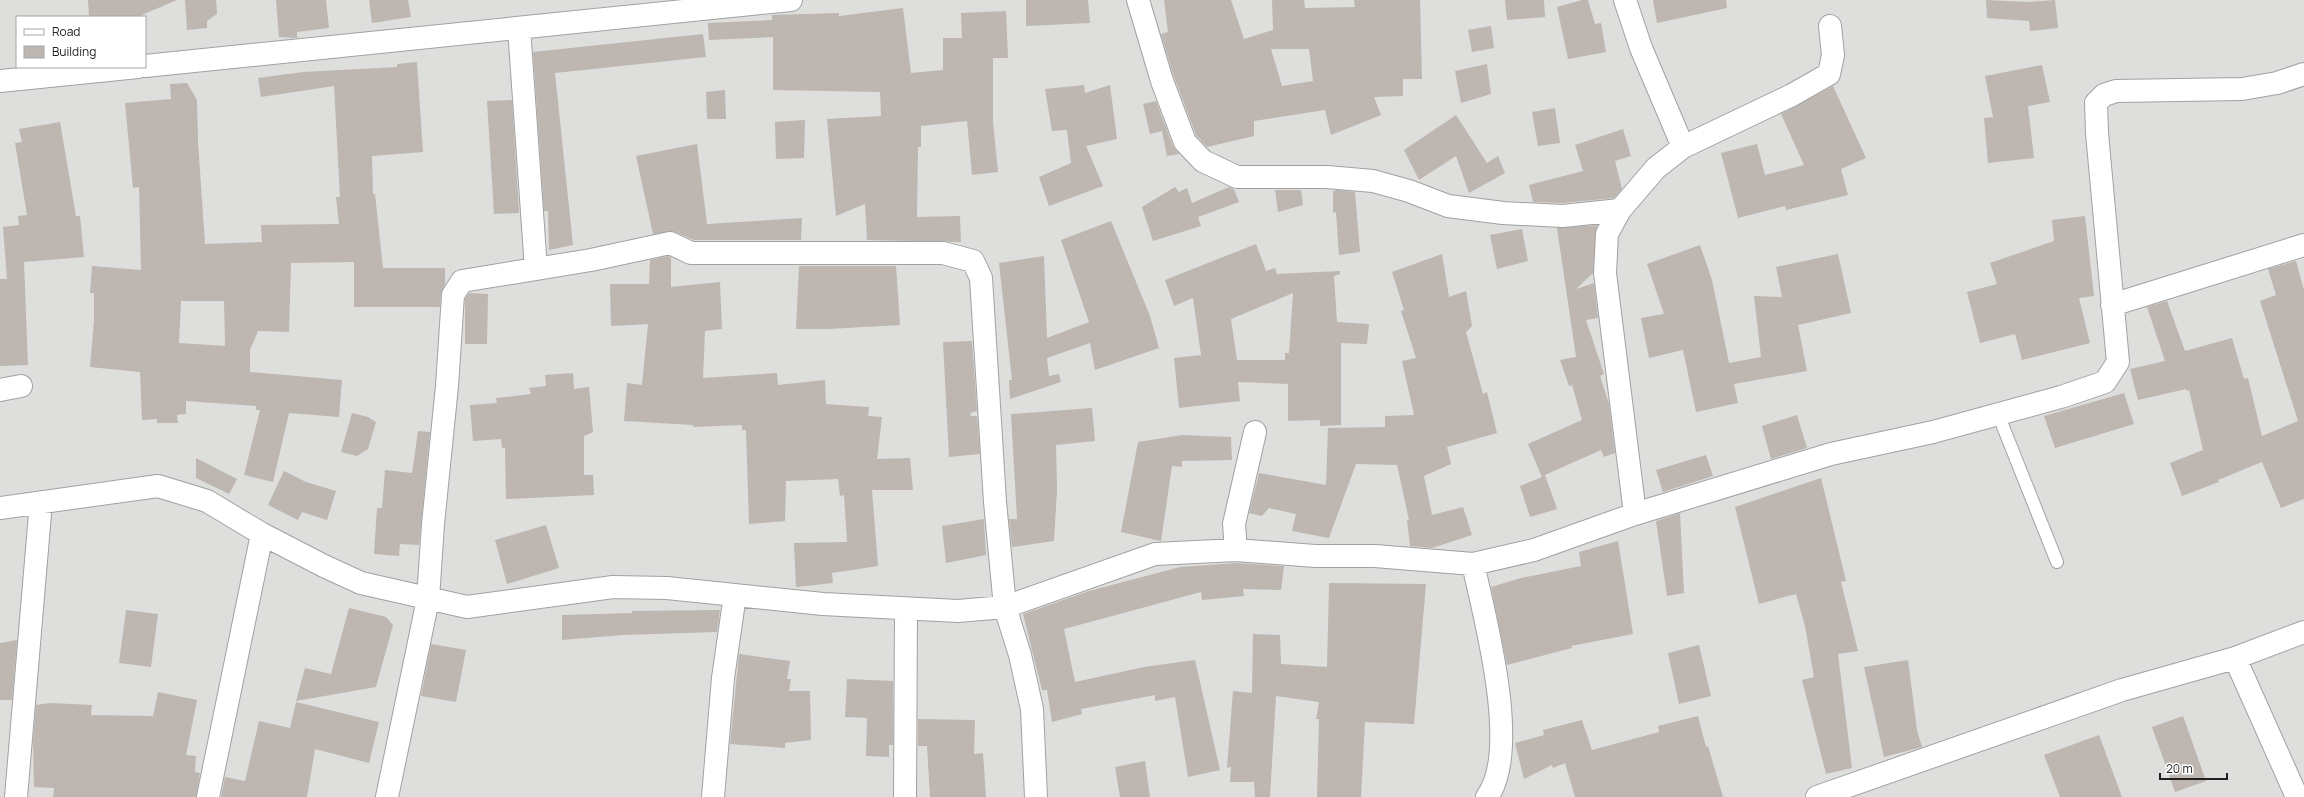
<svg xmlns="http://www.w3.org/2000/svg" width="2304" height="797" font-family="Manrope,sans-serif">
	<rect width="100%" height="100%" fill="#f0eee8"/>
	<path fill="#dededd" fill-rule="evenodd" d="M 0,0 L 2304,0 L 2304,797 L 0,797 ZM 17,17 L 145,17 L 145,67 L 17,67 Z"/>
	<path fill="#bdb6b1" fill-rule="evenodd" d="M 88,0 L 177,0 L 137,17 L 89,17 Z
		M 185,0 L 216,0 L 217,14 L 207,21 L 207,28 L 187,30 Z
		M 276,0 L 326,0 L 329,28 L 297,32 L 297,38 L 279,37 Z
		M 369,0 L 408,0 L 411,17 L 372,23 Z
		M 1026,0 L 1088,0 L 1090,23 L 1026,26 Z
		M 1164,0 L 1231,0 L 1244,39 L 1273,30 L 1272,0 L 1304,0 L 1305,8 L 1355,7 L 1354,0 L 1420,0 L 1422,79 L 1403,79 L 1403,96 L 1374,97 L 1381,115 L 1331,135 L 1325,110 L 1254,121 L 1254,136 L 1207,147 L 1196,135 L 1174,77 L 1161,34 L 1168,32 ZM 1271,49 L 1309,49 L 1313,81 L 1282,86 Z
		M 1505,0 L 1544,0 L 1545,17 L 1507,20 Z
		M 1582,0 L 1588,0 L 1595,24 L 1601,23 L 1606,52 L 1568,59 L 1557,7 Z
		M 1653,0 L 1726,0 L 1727,8 L 1657,23 Z
		M 1986,0 L 2027,2 L 2055,0 L 2058,28 L 2030,31 L 2029,21 L 1987,18 Z
		M 903,8 L 911,73 L 943,70 L 943,38 L 962,38 L 961,13 L 1006,11 L 1008,58 L 993,58 L 993,122 L 998,172 L 972,175 L 967,121 L 921,126 L 921,147 L 918,147 L 917,217 L 960,216 L 961,242 L 867,240 L 865,204 L 836,216 L 827,119 L 881,116 L 880,92 L 773,90 L 773,37 L 709,40 L 708,23 L 772,20 L 772,15 L 839,13 L 839,16 Z
		M 1491,26 L 1494,48 L 1472,52 L 1468,30 Z
		M 703,34 L 706,57 L 555,73 L 573,245 L 549,250 L 548,211 L 544,211 L 533,52 Z
		M 417,62 L 423,152 L 372,156 L 373,194 L 375,194 L 383,268 L 445,268 L 445,284 L 441,294 L 440,307 L 354,307 L 354,262 L 291,263 L 289,332 L 258,331 L 250,350 L 250,372 L 342,380 L 339,417 L 289,413 L 273,482 L 244,475 L 260,410 L 256,410 L 256,406 L 186,401 L 186,414 L 177,415 L 178,423 L 157,423 L 157,419 L 142,420 L 140,372 L 90,367 L 94,321 L 94,293 L 90,293 L 92,266 L 141,270 L 139,187 L 133,188 L 125,103 L 171,99 L 170,84 L 187,83 L 197,100 L 198,142 L 205,244 L 262,242 L 261,225 L 339,224 L 336,197 L 340,197 L 334,86 L 261,97 L 258,78 L 303,72 L 397,67 L 397,64 ZM 181,301 L 224,301 L 225,346 L 179,343 Z
		M 1487,64 L 1491,94 L 1461,103 L 1455,71 Z
		M 2042,65 L 2050,102 L 2028,106 L 2034,158 L 1988,163 L 1984,118 L 1993,117 L 1985,76 Z
		M 1084,85 L 1085,93 L 1110,85 L 1117,139 L 1086,146 L 1103,186 L 1049,206 L 1039,177 L 1071,163 L 1067,130 L 1052,131 L 1045,89 Z
		M 1833,86 L 1866,158 L 1841,169 L 1848,195 L 1786,210 L 1785,206 L 1738,218 L 1721,153 L 1757,144 L 1765,175 L 1804,165 L 1781,114 Z
		M 725,90 L 726,119 L 707,119 L 706,92 Z
		M 512,100 L 519,213 L 494,214 L 487,101 Z
		M 1156,101 L 1173,146 L 1179,154 L 1167,156 L 1162,131 L 1150,134 L 1143,104 Z
		M 1555,108 L 1560,143 L 1538,146 L 1532,112 Z
		M 1456,115 L 1487,163 L 1498,156 L 1505,173 L 1469,193 L 1456,156 L 1419,180 L 1404,150 Z
		M 805,120 L 804,158 L 776,159 L 775,122 Z
		M 60,122 L 76,216 L 80,216 L 84,257 L 24,262 L 28,365 L 0,366 L 0,279 L 7,279 L 3,227 L 19,225 L 18,216 L 27,215 L 15,143 L 22,142 L 19,129 Z
		M 1623,129 L 1631,156 L 1615,161 L 1622,189 L 1614,198 L 1563,203 L 1533,202 L 1529,185 L 1583,171 L 1575,145 Z
		M 697,144 L 707,224 L 802,218 L 801,240 L 694,240 L 675,232 L 653,234 L 636,156 Z
		M 1175,187 L 1179,192 L 1187,188 L 1192,203 L 1229,187 L 1234,189 L 1239,202 L 1198,217 L 1201,226 L 1153,241 L 1142,207 Z
		M 1275,190 L 1301,190 L 1303,205 L 1278,212 Z
		M 1338,190 L 1355,192 L 1360,252 L 1339,255 L 1336,212 L 1333,213 L 1333,191 Z
		M 2085,216 L 2094,296 L 2079,298 L 2090,343 L 2022,360 L 2015,334 L 1980,343 L 1967,292 L 1997,284 L 1990,263 L 2054,241 L 2052,220 Z
		M 1111,221 L 1150,316 L 1159,348 L 1095,370 L 1090,343 L 1047,358 L 1049,376 L 1059,374 L 1061,382 L 1010,399 L 1009,380 L 1012,380 L 999,263 L 1044,256 L 1047,338 L 1089,322 L 1061,240 Z
		M 1597,225 L 1593,273 L 1576,289 L 1594,283 L 1598,318 L 1586,320 L 1604,374 L 1600,376 L 1609,404 L 1615,453 L 1604,457 L 1601,450 L 1545,475 L 1557,509 L 1530,517 L 1520,486 L 1542,477 L 1528,444 L 1582,420 L 1572,385 L 1569,386 L 1560,360 L 1576,357 L 1557,228 Z
		M 1522,229 L 1528,261 L 1497,269 L 1490,235 Z
		M 1256,244 L 1266,271 L 1275,268 L 1277,274 L 1340,271 L 1340,274 L 1334,276 L 1337,322 L 1369,324 L 1367,344 L 1341,343 L 1341,425 L 1320,426 L 1320,420 L 1288,421 L 1288,384 L 1238,382 L 1240,401 L 1179,408 L 1174,358 L 1201,355 L 1193,298 L 1174,306 L 1165,280 ZM 1293,293 L 1289,353 L 1285,353 L 1285,360 L 1237,360 L 1231,319 Z
		M 1700,245 L 1712,280 L 1729,363 L 1761,357 L 1754,296 L 1782,297 L 1776,267 L 1838,254 L 1851,313 L 1798,325 L 1807,371 L 1734,384 L 1738,403 L 1696,412 L 1683,350 L 1649,358 L 1641,318 L 1664,314 L 1647,264 Z
		M 1442,254 L 1449,297 L 1466,291 L 1472,326 L 1466,332 L 1483,394 L 1487,392 L 1497,433 L 1447,447 L 1451,464 L 1424,476 L 1432,515 L 1463,507 L 1472,535 L 1432,548 L 1410,546 L 1407,520 L 1409,520 L 1397,465 L 1356,464 L 1329,538 L 1292,531 L 1296,514 L 1269,508 L 1262,516 L 1249,513 L 1259,473 L 1326,485 L 1328,428 L 1385,427 L 1385,416 L 1414,415 L 1402,361 L 1416,358 L 1401,311 L 1404,310 L 1392,272 Z
		M 668,256 L 671,257 L 671,287 L 720,282 L 722,329 L 705,331 L 703,378 L 777,373 L 778,385 L 825,380 L 826,404 L 869,407 L 868,416 L 882,417 L 877,459 L 910,458 L 913,490 L 872,490 L 878,566 L 832,573 L 833,583 L 796,587 L 794,543 L 847,542 L 844,495 L 840,496 L 838,479 L 786,481 L 785,521 L 749,524 L 746,430 L 742,430 L 742,425 L 693,427 L 693,425 L 624,421 L 627,383 L 642,385 L 648,324 L 611,326 L 610,284 L 649,284 L 650,260 Z
		M 2296,261 L 2304,290 L 2304,499 L 2281,508 L 2262,462 L 2218,480 L 2219,482 L 2182,496 L 2170,463 L 2203,450 L 2189,390 L 2186,391 L 2186,389 L 2138,400 L 2130,369 L 2165,361 L 2147,307 L 2167,301 L 2185,351 L 2232,338 L 2244,379 L 2248,378 L 2262,436 L 2298,421 L 2260,301 L 2276,295 L 2268,269 Z
		M 799,266 L 896,266 L 900,325 L 829,329 L 796,329 Z
		M 469,293 L 488,294 L 487,344 L 465,344 L 465,299 Z
		M 972,341 L 977,411 L 970,413 L 971,416 L 977,416 L 980,454 L 949,457 L 943,342 Z
		M 573,373 L 574,389 L 589,387 L 593,432 L 584,436 L 584,475 L 593,475 L 594,495 L 506,499 L 505,448 L 502,448 L 501,439 L 473,441 L 470,405 L 497,403 L 496,398 L 531,394 L 529,388 L 546,386 L 545,375 Z
		M 2124,393 L 2134,424 L 2055,448 L 2044,416 Z
		M 1092,408 L 1095,441 L 1056,445 L 1057,490 L 1054,541 L 1012,547 L 1009,519 L 1017,519 L 1011,414 Z
		M 352,413 L 368,417 L 376,422 L 368,449 L 357,456 L 341,452 Z
		M 1797,415 L 1807,448 L 1771,459 L 1762,426 Z
		M 418,431 L 430,432 L 419,545 L 400,544 L 399,556 L 374,554 L 377,508 L 382,508 L 385,470 L 412,473 Z
		M 1182,435 L 1231,437 L 1232,460 L 1182,461 L 1182,467 L 1172,466 L 1161,541 L 1121,532 L 1138,442 Z
		M 1706,455 L 1713,476 L 1663,492 L 1656,470 Z
		M 196,458 L 237,479 L 229,494 L 196,478 Z
		M 284,471 L 306,482 L 336,491 L 327,520 L 302,512 L 298,520 L 268,505 Z
		M 1821,478 L 1846,581 L 1841,582 L 1858,651 L 1838,654 L 1852,768 L 1826,774 L 1802,680 L 1814,677 L 1805,626 L 1796,594 L 1759,604 L 1735,507 Z
		M 1680,513 L 1684,593 L 1667,596 L 1656,521 Z
		M 984,519 L 986,555 L 946,563 L 942,526 Z
		M 546,525 L 559,568 L 507,584 L 495,540 Z
		M 1618,541 L 1633,634 L 1571,646 L 1572,648 L 1507,665 L 1491,587 L 1521,578 L 1581,566 L 1579,552 Z
		M 1236,563 L 1284,566 L 1281,590 L 1243,589 L 1244,596 L 1202,600 L 1201,592 L 1064,629 L 1075,682 L 1144,667 L 1195,660 L 1220,770 L 1188,777 L 1175,697 L 1155,701 L 1155,695 L 1081,709 L 1082,714 L 1052,722 L 1047,690 L 1042,690 L 1023,614 L 1089,591 L 1180,567 Z
		M 1329,583 L 1426,584 L 1414,724 L 1365,722 L 1361,797 L 1317,797 L 1319,719 L 1316,719 L 1319,702 L 1276,696 L 1270,797 L 1255,797 L 1254,782 L 1230,782 L 1231,767 L 1227,768 L 1233,691 L 1252,693 L 1253,634 L 1280,635 L 1281,664 L 1327,667 Z
		M 349,608 L 386,617 L 393,625 L 376,687 L 296,701 L 305,668 L 331,674 Z
		M 126,610 L 158,614 L 151,667 L 119,663 Z
		M 720,610 L 717,632 L 623,635 L 562,640 L 562,615 L 632,613 L 632,611 Z
		M 17,640 L 12,700 L 0,700 L 0,643 Z
		M 431,644 L 466,650 L 456,702 L 421,696 Z
		M 1699,645 L 1711,696 L 1679,704 L 1668,653 Z
		M 739,654 L 790,661 L 787,679 L 791,679 L 789,691 L 810,691 L 811,740 L 785,743 L 785,748 L 730,744 Z
		M 1908,660 L 1917,730 L 1922,747 L 1884,757 L 1864,667 Z
		M 847,679 L 893,681 L 893,745 L 889,745 L 889,757 L 866,756 L 867,718 L 845,717 Z
		M 158,692 L 197,700 L 186,755 L 196,756 L 195,772 L 200,773 L 196,797 L 53,797 L 54,788 L 34,787 L 33,742 L 36,705 L 50,703 L 92,705 L 91,715 L 153,716 Z
		M 296,702 L 379,722 L 369,763 L 315,749 L 307,797 L 221,797 L 225,777 L 245,781 L 259,721 L 290,728 Z
		M 1698,716 L 1706,747 L 1708,746 L 1723,797 L 1575,797 L 1565,763 L 1553,768 L 1552,765 L 1524,779 L 1515,743 L 1544,735 L 1543,730 L 1582,720 L 1592,750 L 1659,732 L 1658,726 Z
		M 2183,716 L 2206,781 L 2175,792 L 2152,727 Z
		M 918,719 L 975,720 L 974,754 L 983,753 L 986,797 L 930,797 L 927,746 L 918,746 Z
		M 2099,735 L 2122,797 L 2060,797 L 2044,755 Z
		M 1145,761 L 1150,797 L 1120,797 L 1115,767 Z"/>
	<g fill="none" stroke-linecap="round" stroke-linejoin="round">
		<defs>
			<path id="lane" d="M 1998,414 L 2057,562"/>
			<path id="street" d="M 1138,0 L 1162,81 L 1185,142 L 1203,161 L 1237,177 L 1327,177 L 1373,181 L 1409,191 L 1448,206 L 1503,213 L 1563,216 L 1620,210
				M 1625,0 L 1641,48 L 1683,147
				M 519,28 L 536,269
				M 145,66 L 791,0
				M 0,81 L 138,67
				M 2112,305 L 2304,245
				M 0,390 L 21,386
				M 0,508 L 158,486 L 207,501 L 262,534 L 324,566 L 361,583 L 467,607 L 613,587 L 667,588 L 823,604 L 958,611 L 1005,607 L 1155,554 L 1236,550 L 1315,556 L 1375,556 L 1473,564 L 1534,550 L 1635,514 L 1831,454 L 1933,432 L 2061,397 L 2105,382 L 2118,362 L 2097,133 L 2096,103 L 2104,95 L 2116,91 L 2242,89 L 2277,83 L 2304,74
				M 1635,514 L 1605,273 L 1607,234 L 1620,210 L 1656,168 L 1683,147 L 1792,95 L 1829,74 L 1833,55 L 1830,26
				M 1236,550 L 1234,524 L 1255,432
				M 1473,564 C 1485,618 1521,751 1487,797
				M 2235,658 L 2297,797
				M 16,797 L 41,502
				M 208,797 L 262,534
				M 387,797 L 428,599 L 433,524 L 447,386 L 453,295 L 462,281 L 591,260 L 670,243 L 691,253 L 943,253 L 973,261 L 981,278 L 995,502 L 1005,607 L 1020,655 L 1032,709 L 1036,797
				M 713,797 L 723,678 L 735,595
				M 905,797 L 906,610
				M 1817,797 L 2122,690 L 2235,658 L 2304,632"/>
		</defs>
		<use href="#lane" stroke="#a1a1a1" stroke-width="14"/>
		<use href="#street" stroke="#a1a1a1" stroke-width="24"/>
		<use href="#lane" stroke="#fff" stroke-width="12"/>
		<use href="#street" stroke="#fff" stroke-width="22"/>
	</g>
	<rect x="16" y="16" width="130" height="52" fill="#ffffff" stroke="#a6a6a6"/>
	<rect x="24" y="29" width="20" height="6" fill="#ffffff" stroke="#a6a6a6"/>
	<text x="52" y="36" font-size="12" fill="#202020">Road</text>
	<rect x="24" y="46" width="20" height="12" fill="#bdb6b1" stroke="#a6a6a6"/>
	<text x="52" y="56" font-size="12" fill="#202020">Building</text>
	<path d="M2160 773v6h67v-6" fill="none" stroke="#202020" stroke-width="2"/>
	<text x="2166" y="773" font-size="12" fill="#202020" stroke="#ffffff" stroke-width="3" paint-order="stroke">20 m</text>
</svg>
